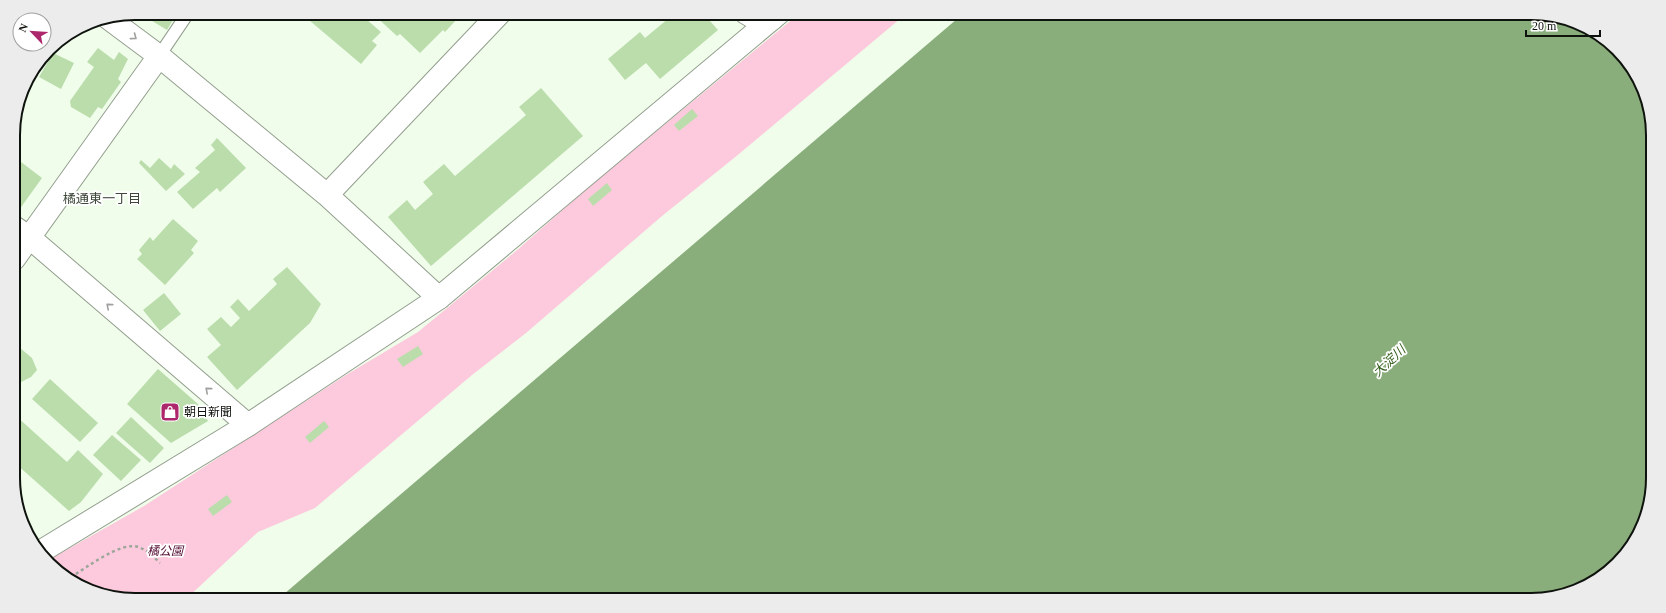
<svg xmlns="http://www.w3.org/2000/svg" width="1666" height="613" font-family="'Times New Roman','Noto Sans JP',serif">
	<rect width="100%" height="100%" fill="#f0fdeb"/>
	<path fill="#fdcadd" d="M 800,13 L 907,13 L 739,154 L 662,216 L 526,333 L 472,375 L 315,508 L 258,532 L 185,600 L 135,600 L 96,594 L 48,562 L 54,557 L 144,506 L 346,375 L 418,332 L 516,251 L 591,185 Z"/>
	<path fill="#8aad7c" d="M 964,13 L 1531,13 L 1570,19 L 1623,55 L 1641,81 L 1652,119 L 1653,478 L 1647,517 L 1632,546 L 1606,575 L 1571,593 L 1539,600 L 277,600 Z"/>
	<path fill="#baddab" d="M 139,13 L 177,13 L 167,30 Z
		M 305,13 L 359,13 L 381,32 L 372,41 L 377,45 L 361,64 L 303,15 Z
		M 372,13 L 455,13 L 459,17 L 445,32 L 443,30 L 420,53 L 400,34 L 397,36 Z
		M 675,13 L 703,13 L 718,30 L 660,79 L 646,63 L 625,80 L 608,59 L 640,32 L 645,38 Z
		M 98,48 L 114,60 L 119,52 L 128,59 L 118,79 L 121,82 L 102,109 L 98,107 L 90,118 L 71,107 L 70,101 L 94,67 L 87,62 Z
		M 53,53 L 74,63 L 61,89 L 39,77 Z
		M 541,88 L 583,136 L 431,266 L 388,217 L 407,200 L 415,210 L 433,194 L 423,182 L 444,164 L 455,176 L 526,115 L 519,107 Z
		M 692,109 L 698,116 L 679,131 L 674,125 Z
		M 217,138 L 246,168 L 220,192 L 217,188 L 193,209 L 177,192 L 200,172 L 195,168 L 215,150 L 211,145 Z
		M 159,158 L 171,169 L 174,164 L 185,174 L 166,191 L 139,163 L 141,160 L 150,168 Z
		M 21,162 L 42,178 L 19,210 L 14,206 L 14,172 Z
		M 607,183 L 612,190 L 593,206 L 588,199 Z
		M 173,219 L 198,241 L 191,250 L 194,253 L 165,285 L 137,259 L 142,254 L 139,250 L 150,237 L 153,241 Z
		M 287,267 L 321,304 L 310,323 L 237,390 L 207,357 L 221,345 L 207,329 L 221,317 L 231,327 L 240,318 L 230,307 L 238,299 L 249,311 L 277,284 L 273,279 Z
		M 164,293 L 181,314 L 160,331 L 143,310 Z
		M 14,343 L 32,358 L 37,370 L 31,377 L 19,383 L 15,379 Z
		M 418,346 L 423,354 L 403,367 L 397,359 Z
		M 158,369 L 198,404 L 208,421 L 171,443 L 127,404 Z
		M 50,379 L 98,423 L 80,442 L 32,399 Z
		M 15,415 L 67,462 L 78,450 L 103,474 L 81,502 L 69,511 L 15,463 Z
		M 131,417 L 164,448 L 150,463 L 116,433 Z
		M 324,421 L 329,427 L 310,443 L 305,437 Z
		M 112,435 L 141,460 L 121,481 L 93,455 Z
		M 227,495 L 232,502 L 213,516 L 208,509 Z"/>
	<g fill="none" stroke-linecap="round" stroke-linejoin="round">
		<defs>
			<path id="service" d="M 159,56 L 188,13"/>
			<path id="minor" d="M 746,13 L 751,16 L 772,19
				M 108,18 L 159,56 L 327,195 L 439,298
				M 327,195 L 500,13
				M 14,227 L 30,238 L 248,425
				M 14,259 L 159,56"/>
			<path id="tertiary" d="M 40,552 L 248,425 L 439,298 L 779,13"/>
		</defs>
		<use href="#service" stroke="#939e8e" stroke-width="14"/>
		<use href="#minor" stroke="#939e8e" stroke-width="24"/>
		<use href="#tertiary" stroke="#939e8e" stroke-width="24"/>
		<path stroke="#9ca699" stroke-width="2.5" stroke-dasharray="3 3" stroke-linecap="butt" d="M 61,566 L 65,573
			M 71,577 C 86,568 121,541 138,547 C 147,550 153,556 160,563"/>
		<use href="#service" stroke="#fff" stroke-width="12"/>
		<use href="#minor" stroke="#fff" stroke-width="22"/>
		<use href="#tertiary" stroke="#fff" stroke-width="22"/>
	</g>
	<defs><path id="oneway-chevron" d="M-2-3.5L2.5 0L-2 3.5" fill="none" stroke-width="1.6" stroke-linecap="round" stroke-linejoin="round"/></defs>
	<g stroke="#9fa19e">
		<use href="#oneway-chevron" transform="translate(134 37) rotate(37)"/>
		<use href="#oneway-chevron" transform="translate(109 306) rotate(-139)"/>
		<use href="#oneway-chevron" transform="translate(208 390) rotate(-139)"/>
	</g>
	<defs>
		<symbol id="shop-square" viewBox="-11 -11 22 22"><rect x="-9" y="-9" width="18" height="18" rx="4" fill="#ad276d" stroke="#fff"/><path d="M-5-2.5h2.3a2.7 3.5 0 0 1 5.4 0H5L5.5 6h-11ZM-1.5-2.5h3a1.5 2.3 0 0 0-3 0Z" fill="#fff"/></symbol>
	</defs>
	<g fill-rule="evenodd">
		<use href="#shop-square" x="159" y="401" width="22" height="22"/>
	</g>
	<g text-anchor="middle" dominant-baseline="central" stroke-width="3.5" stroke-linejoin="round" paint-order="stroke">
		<g font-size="12" fill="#0f130d" stroke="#fff" text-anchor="start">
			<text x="184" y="412">朝日新聞</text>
		</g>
		<g font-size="12" font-style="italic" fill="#530b31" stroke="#fff">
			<text x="165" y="551">橘公園</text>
		</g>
		<g font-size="13" fill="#3e483a" stroke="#fff">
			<text x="102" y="198">橘通東一丁目</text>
		</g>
		<g font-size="13" font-style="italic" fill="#36611f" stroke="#fff">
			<text transform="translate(1389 361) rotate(-43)">大淀川</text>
		</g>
	</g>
	<path d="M0 0H1666V613H0ZM135 20H1531A115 115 0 0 1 1646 135V478A115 115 0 0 1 1531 593H135A115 115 0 0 1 20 478V135A115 115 0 0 1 135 20Z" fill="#ececec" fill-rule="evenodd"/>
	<path fill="none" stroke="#0f130d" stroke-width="2" d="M135 20H1531A115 115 0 0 1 1646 135V478A115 115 0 0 1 1531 593H135A115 115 0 0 1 20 478V135A115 115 0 0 1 135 20Z"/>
	<g transform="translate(32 32) rotate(295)"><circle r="19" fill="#ffffff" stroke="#9fa19e"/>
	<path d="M0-3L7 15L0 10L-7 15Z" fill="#ad276d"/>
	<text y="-6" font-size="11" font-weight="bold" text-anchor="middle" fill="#0f130d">N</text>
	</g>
	<path d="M1526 30v6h74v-6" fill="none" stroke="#0f130d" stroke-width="2"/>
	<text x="1532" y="30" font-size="12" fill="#0f130d" stroke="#ffffff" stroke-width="3" paint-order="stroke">20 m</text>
</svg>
